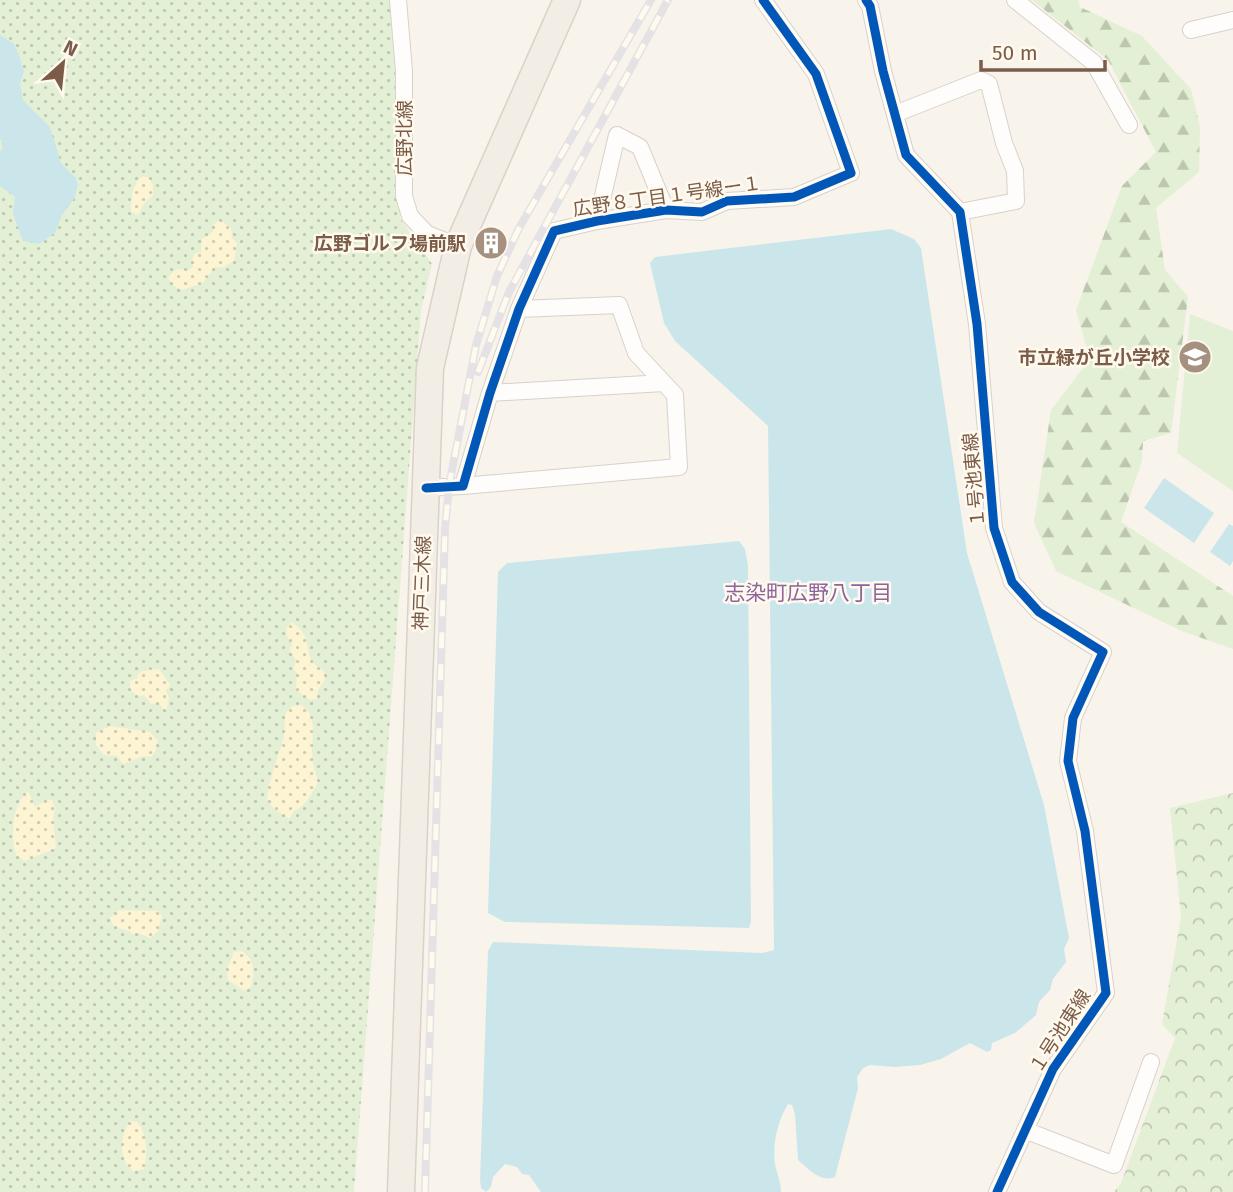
<svg xmlns="http://www.w3.org/2000/svg" width="1233" height="1192" font-family="'Fira Sans','Noto Sans JP',sans-serif">
	<defs>
		<pattern id="grass-dots" width="8" height="8" patternUnits="userSpaceOnUse" patternTransform="scale(1.75)"><rect width="8" height="8" fill="#e3f0d5"/><path d="M2 2h.1M6 6h.1" fill="none" stroke="#bdc6af" stroke-width="1.8" stroke-linecap="round"/></pattern>
		<pattern id="forest-firs" width="22" height="20" patternUnits="userSpaceOnUse" patternTransform="scale(1.75)"><rect width="22" height="20" fill="#e3f0d5"/><path d="M5 1l3.5 6h-7zM16 11l3.5 6h-7z" fill="#bdc6af"/></pattern>
		<pattern id="sand-dots" width="8" height="8" patternUnits="userSpaceOnUse" patternTransform="scale(1.75)"><rect width="8" height="8" fill="#fcf4d3"/><path d="M2 2h.1M6 6h.1" fill="none" stroke="#d1c9ad" stroke-width="1.8" stroke-linecap="round"/></pattern>
		<pattern id="park-crowns" width="20" height="18" patternUnits="userSpaceOnUse" patternTransform="scale(1.75)"><rect width="20" height="18" fill="#e3f0d5"/><path d="M2 6a3 3 0 1 1 6 0M12 15a3 3 0 1 1 6 0" fill="none" stroke="#bdc6af"/></pattern>
	</defs>
	<rect width="100%" height="100%" fill="#f8f4ec"/>
	<path fill="url(#grass-dots)" d="M 0,0 L 394,0 L 400,218 L 432,264 L 421,311 L 354,1192 L 0,1192 Z"/>
	<path fill="url(#forest-firs)" d="M 1032,0 L 1078,0 L 1080,7 L 1142,36 L 1191,89 L 1200,127 L 1199,172 L 1156,208 L 1165,270 L 1188,297 L 1171,433 L 1143,441 L 1142,461 L 1121,522 L 1233,596 L 1233,649 L 1182,631 L 1056,571 L 1034,523 L 1051,410 L 1090,359 L 1076,310 L 1122,186 L 1156,152 L 1108,60 Z"/>
	<path fill="url(#sand-dots)" d="M 143,176 L 149,178 L 153,185 L 153,196 L 145,202 L 138,215 L 131,212 C 131,199 132,183 143,176 Z
		M 220,220 L 231,228 L 232,238 L 237,243 L 234,261 L 224,267 L 214,268 L 203,283 L 182,290 L 174,286 L 168,278 C 174,269 179,268 189,270 L 193,267 L 192,261 L 194,254 L 201,252 L 202,239 L 213,232 L 214,224 Z
		M 292,622 C 311,635 304,646 313,663 L 324,671 L 325,680 L 318,690 L 317,699 L 310,700 L 296,690 L 297,673 L 293,669 L 296,661 L 290,651 L 292,644 L 287,637 L 286,628 Z
		M 151,666 L 154,670 L 159,669 L 170,685 L 166,691 L 169,698 L 166,711 L 158,703 L 151,704 L 144,695 L 138,697 L 130,689 L 130,681 L 138,678 L 137,675 L 142,671 L 149,670 Z
		M 301,705 C 319,716 311,738 312,756 C 313,765 316,774 318,783 C 310,794 307,806 294,811 L 289,819 L 273,808 L 267,799 L 269,785 L 284,737 L 285,714 L 293,706 Z
		M 110,726 L 150,732 L 158,741 L 156,750 L 151,757 L 144,756 L 123,764 L 117,756 L 104,755 L 96,745 L 96,733 Z
		M 28,791 L 35,807 L 47,800 L 52,800 L 55,808 L 53,818 L 56,848 L 25,861 L 16,855 C 10,836 12,805 28,791 Z
		M 119,910 L 158,911 L 162,916 L 158,931 L 150,938 L 138,933 L 132,934 L 130,931 L 114,927 L 110,918 Z
		M 242,951 C 256,961 254,971 251,987 L 244,991 L 228,980 L 227,969 L 234,952 Z
		M 131,1121 L 137,1122 C 147,1132 148,1156 144,1169 L 134,1171 C 118,1161 119,1135 131,1121 Z"/>
	<path fill="url(#park-crowns)" d="M 1233,793 L 1233,1192 L 1114,1192 L 1121,1183 L 1175,1038 L 1162,1024 L 1181,917 L 1170,808 Z"/>
	<path fill="#e3f0d5" d="M 1190,314 L 1233,331 L 1233,491 L 1177,453 Z"/>
	<path fill="#cbe6ea" d="M 0,35 L 14,44 L 19,55 L 24,71 L 20,84 L 23,100 L 50,127 L 61,163 L 76,178 L 78,185 L 74,199 L 62,215 L 55,233 L 39,244 L 23,241 L 13,214 L 15,197 L 0,186 L 0,153 L 3,144 L 0,139 Z
		M 891,229 L 914,239 L 921,248 L 967,553 L 1044,805 L 1069,938 L 1064,949 L 1066,962 L 1053,979 L 1050,990 L 1039,1002 L 1036,1015 L 1015,1033 L 992,1043 L 991,1050 L 987,1052 L 970,1043 L 941,1059 L 920,1065 L 895,1067 L 870,1065 L 863,1068 L 857,1077 L 858,1088 L 835,1177 C 820,1183 809,1169 798,1160 L 795,1114 L 792,1105 L 788,1104 C 778,1121 772,1143 775,1164 C 777,1174 781,1182 781,1192 L 541,1192 L 529,1175 L 522,1174 L 517,1167 L 505,1164 L 493,1177 L 491,1187 L 486,1192 L 481,1188 L 480,1180 L 488,951 L 493,942 L 762,953 L 774,950 L 768,426 L 675,341 L 664,323 L 650,263 L 655,257 Z
		M 1164,478 L 1214,513 L 1194,543 L 1144,508 Z
		M 1229,524 L 1233,526 L 1233,561 L 1230,566 L 1210,552 Z
		M 739,541 L 745,549 L 748,566 L 751,922 L 749,928 L 505,922 L 488,913 L 498,572 L 507,563 Z"/>
	<g fill="none" stroke-linecap="round" stroke-linejoin="round">
		<defs>
			<path id="street" d="M 398,0 L 404,71 L 404,196 L 410,216 L 427,234 L 458,246
				M 866,0 L 870,6 L 883,71 L 906,155 L 960,212 L 977,324 L 994,528 L 1012,582 L 1039,612 L 1103,652 L 1073,718 L 1068,761 L 1085,831 L 1106,993 L 1053,1069 L 997,1192
				M 1015,0 L 1094,63 L 1129,125
				M 1191,30 L 1233,20
				M 895,114 L 981,80 L 989,84 L 1004,143 L 1015,171 L 1016,201 L 960,212
				M 597,221 L 617,135 L 640,147 L 666,210
				M 490,393 L 664,383
				M 463,486 L 679,467 L 675,395 L 636,353 L 619,305 L 519,309
				M 426,488 L 463,486 L 490,393 L 519,309 L 554,231 L 597,221 L 666,210 L 702,212 L 727,201 L 794,197 L 851,173 L 816,74 L 763,0
				M 1025,1130 L 1114,1165 L 1151,1062"/>
			<path id="primary" d="M 401,1192 L 430,368 L 458,246 L 567,0"/>
		</defs>
		<use href="#street" stroke="#d7d1ca" stroke-width="18"/>
		<use href="#primary" stroke="#dad1c9" stroke-width="29"/>
		<use href="#street" stroke="#fefdfc" stroke-width="16"/>
		<use href="#primary" stroke="#f3eee5" stroke-width="26"/>
		<defs>
			<path id="rail" d="M 478,372 L 509,292 L 668,0
				M 425,1192 L 445,529 L 449,486 L 476,345 L 497,276 L 519,228 L 651,0"/>
		</defs>
		<use href="#rail" stroke="#e5e2e5" stroke-width="8"/>
		<use href="#rail" stroke="#fff9ee" stroke-width="5" stroke-dasharray="16" stroke-linecap="butt"/>
		<defs>
			<path id="cycleway" d="M 866,0 L 870,6 L 883,71 L 906,155 L 960,212 L 977,324 L 994,528 L 1012,582 L 1039,612 L 1103,652 L 1073,718 L 1068,761 L 1085,831 L 1106,993 L 1053,1069 L 997,1192
				M 426,488 L 463,486 L 490,393 L 519,309 L 554,231 L 597,221 L 666,210 L 702,212 L 727,201 L 794,197 L 851,173 L 816,74 L 763,0"/>
		</defs>
		<use href="#cycleway" stroke="#fff9ee" stroke-width="13"/>
		<use href="#cycleway" stroke="#0057b8" stroke-width="9"/>
	</g>
	<defs>
		<symbol id="building-disc" viewBox="-11 -11 22 22"><circle r="9.5" fill="#a69181" stroke="#fff9ee"/><path d="M-4-6H4V6H1V3H-1V6H-4ZM-2.5-4.3h1.7v1.8h-1.7ZM.8-4.3h1.7v1.8H.8ZM-2.5-1h1.7V.8h-1.7ZM.8-1h1.7V.8H.8Z" fill="#fff"/></symbol>
		<symbol id="school-disc" viewBox="-11 -11 22 22"><circle r="9.5" fill="#a69181" stroke="#fff9ee"/><path d="M0-5L7-2L0 1L-7-2ZM-4 1L0 2.5L4 1V4Q0 6-4 4Z" fill="#fff"/></symbol>
	</defs>
	<g fill-rule="evenodd">
		<use href="#building-disc" x="472" y="224" width="38" height="38"/>
		<use href="#school-disc" x="1176" y="338" width="38" height="38"/>
	</g>
	<g text-anchor="middle" dominant-baseline="central" stroke-width="5" stroke-linejoin="round" paint-order="stroke">
		<g font-size="19" fill="#7a5c48" stroke="#fff9ee">
			<text transform="translate(404 138) rotate(-90)">広野北線</text>
			<text transform="translate(667 196) rotate(-8)">広野８丁目１号線ー１</text>
			<text transform="translate(974 480) rotate(-95)">１号池東線</text>
			<text transform="translate(422 583) rotate(-88)">神戸三木線</text>
			<text transform="translate(1060 1031) rotate(-57)">１号池東線</text>
		</g>
		<g font-size="19" font-weight="bold" fill="#7a5c48" stroke="#fff9ee" text-anchor="end">
			<text x="466" y="243">広野ゴルフ場前駅</text>
			<text x="1170" y="357">市立緑が丘小学校</text>
		</g>
		<g font-size="21" fill="#8d649d" stroke="#fff9ee">
			<text x="808" y="593">志染町広野八丁目</text>
		</g>
	</g>
	<g transform="translate(63 63) rotate(27)" stroke="#fff9ee" stroke-width="5" paint-order="stroke">
	<path d="M0-5L12 26L0 18L-12 26Z" fill="#7a5c48"/>
	<text y="-10" font-size="19" font-weight="bold" text-anchor="middle" fill="#7a5c48">N</text>
	</g>
	<path d="M981 60v10h124v-10" fill="none" stroke="#7a5c48" stroke-width="3.5"/>
	<text x="992" y="60" font-size="21" fill="#7a5c48" stroke="#fff9ee" stroke-width="5" paint-order="stroke">50 m</text>
</svg>
